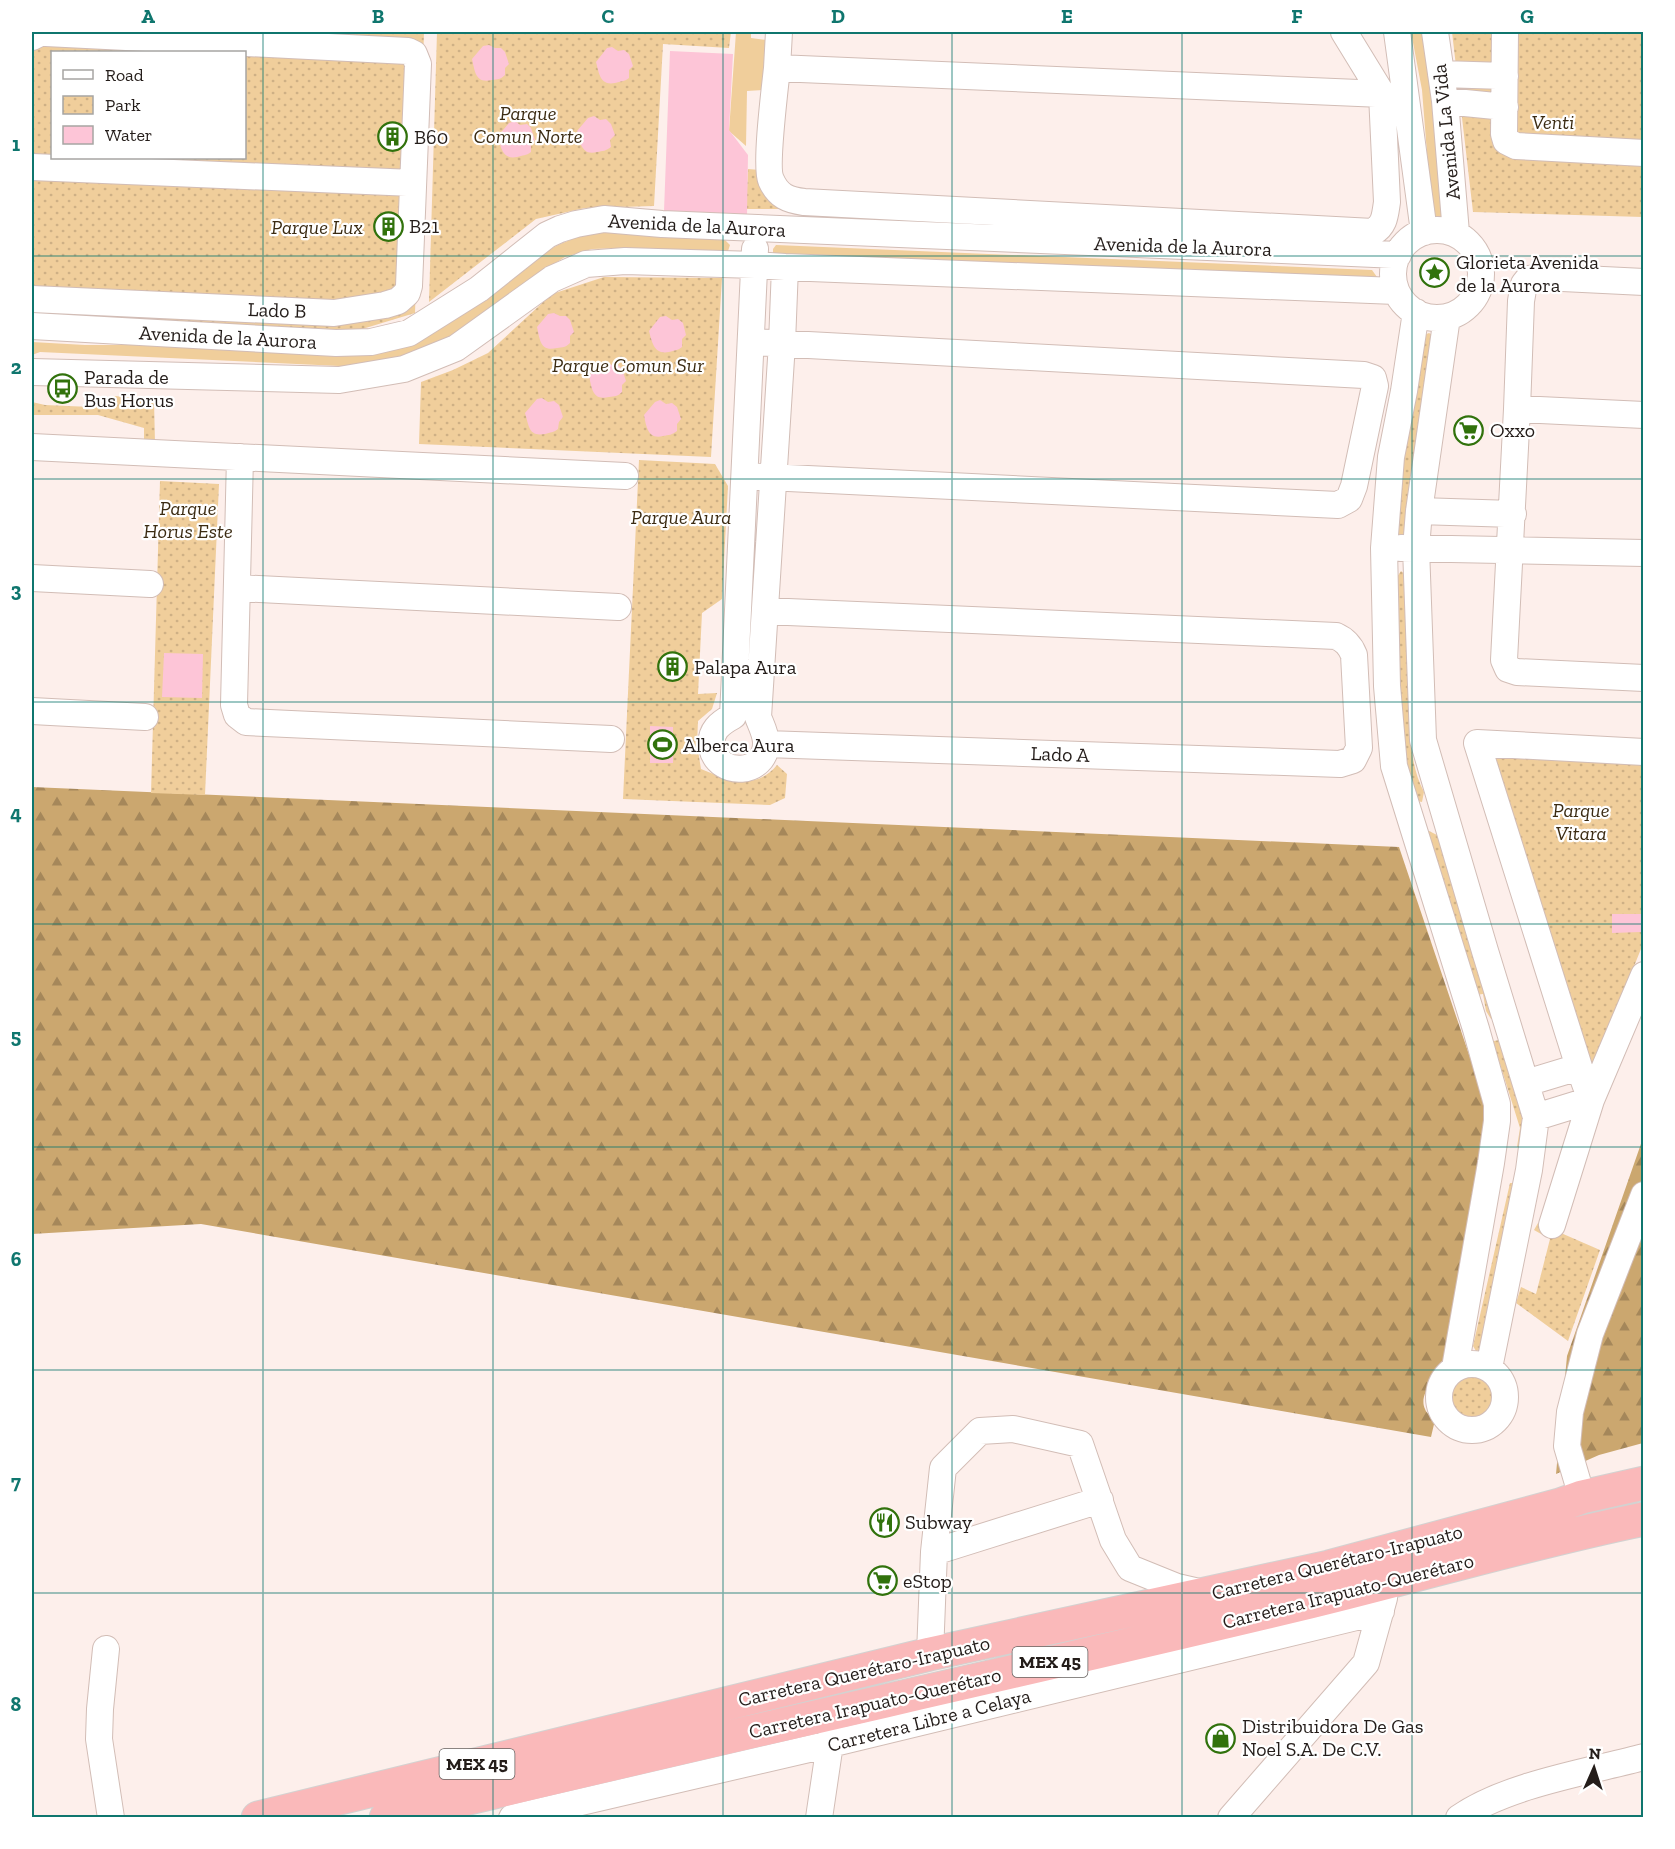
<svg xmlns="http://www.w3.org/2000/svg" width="1675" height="1849" font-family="'Zilla Slab',serif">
	<defs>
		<pattern id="forest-firs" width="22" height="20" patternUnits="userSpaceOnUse" patternTransform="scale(1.5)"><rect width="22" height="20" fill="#cba76f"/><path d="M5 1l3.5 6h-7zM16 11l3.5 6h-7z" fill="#a5875a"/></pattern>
		<pattern id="park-dots" width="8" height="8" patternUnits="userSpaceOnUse" patternTransform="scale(1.5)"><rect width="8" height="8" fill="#f0ce9b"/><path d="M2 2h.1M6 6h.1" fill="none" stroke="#ceb085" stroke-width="1.8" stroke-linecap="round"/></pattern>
	</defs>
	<rect width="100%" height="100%" fill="#fdefeb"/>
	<path fill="#f0ce9b" d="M 736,32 L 751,32 L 751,38 L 767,40 L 763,90 L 747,91 L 746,146 L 729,131 Z
		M 1411,32 L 1426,32 L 1446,213 L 1440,219 L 1432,216 L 1422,90 Z
		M 601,232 L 715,235 L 723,238 L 730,245 L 728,251 L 719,252 L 620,248 L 592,249 L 565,257 L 541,272 L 458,336 L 399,358 L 361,367 L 40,352 L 32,355 L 32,342 L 85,345 L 176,345 L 412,340 L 465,313 L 543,253 L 558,245 L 577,237 Z
		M 776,245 L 1372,270 L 1377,277 L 1375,281 L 773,257 L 773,249 Z"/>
	<path fill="url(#forest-firs)" d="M 32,787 L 1399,847 L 1484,1099 L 1486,1134 L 1445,1365 C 1436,1375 1418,1395 1425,1409 C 1426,1413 1432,1417 1435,1420 L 1431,1437 L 201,1224 L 32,1234 Z
		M 1643,1138 L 1643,1443 L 1599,1455 L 1556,1474 L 1567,1356 Z"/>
	<path fill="url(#park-dots)" fill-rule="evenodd" d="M 32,32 L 424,32 L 415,313 L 359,330 L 32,318 ZM 52,52 L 244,52 L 244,158 L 52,158 Z
		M 437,32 L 731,32 L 729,48 L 663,44 L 654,206 L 585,208 L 536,219 L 429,302 Z
		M 1452,32 L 1643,32 L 1643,217 L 1473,212 Z
		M 748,169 L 760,170 L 770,200 L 779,209 L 746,209 Z
		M 604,277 L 722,278 L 711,457 L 419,444 L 421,382 L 453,370 L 488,353 L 552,294 Z
		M 1429,333 L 1434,336 L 1409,535 L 1399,538 L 1393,532 L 1422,343 L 1424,335 Z
		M 115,396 L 154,400 L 155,443 L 144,443 L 144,428 L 98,415 L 32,415 L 32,402 L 45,405 L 91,407 Z
		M 639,460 L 715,464 L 728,486 L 722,599 L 702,613 L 698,694 L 717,693 L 712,709 L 698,721 L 697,744 L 701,769 C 728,780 756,791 777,765 L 787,774 L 785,798 L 770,805 L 623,799 Z
		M 160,481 L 219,484 L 205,795 L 151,793 Z
		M 1401,571 L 1408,577 C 1407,617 1407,657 1409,697 C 1410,729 1409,764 1424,792 L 1422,802 L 1417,801 L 1403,760 L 1396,653 L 1397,577 Z
		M 1492,753 L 1643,762 L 1643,944 L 1592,1070 Z
		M 1429,831 L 1437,835 L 1494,1013 L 1494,1018 L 1491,1019 L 1486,1011 L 1483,994 L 1476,995 L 1427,834 Z
		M 1499,1040 L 1501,1043 L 1528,1123 L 1526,1145 L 1517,1147 L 1520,1128 L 1494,1045 L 1494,1041 Z
		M 1510,1183 L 1514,1183 L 1482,1349 L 1476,1351 L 1473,1346 Z
		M 1538,1223 L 1600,1250 L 1568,1341 L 1516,1303 L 1521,1287 L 1536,1294 L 1550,1239 L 1534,1230 Z
		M1445 1397a25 25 0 1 1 50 0a25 25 0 1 1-50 0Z"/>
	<path fill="#fdc5d7" d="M 489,45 L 495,48 L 501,48 L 505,52 L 509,64 L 505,68 L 505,75 C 500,80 498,79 492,80 C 475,84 475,71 472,59 L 483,46 Z
		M 612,47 L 618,51 L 624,50 L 629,54 L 633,66 L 629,70 L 629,78 C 624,82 621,81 615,83 C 600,86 599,73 596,62 L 607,48 Z
		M 670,51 L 733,54 L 729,130 L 748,155 L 747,215 L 664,211 Z
		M 594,116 L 600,120 L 606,119 L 611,124 L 615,135 L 610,140 L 611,147 C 606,151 603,151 597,152 C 582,156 580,143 577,131 L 588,118 Z
		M 515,121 L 520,125 L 527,124 L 531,128 L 535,140 L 531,144 L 531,152 C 526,156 523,155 517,157 C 502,160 501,147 498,136 L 509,123 Z
		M 554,313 L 560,316 L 566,316 L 570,320 L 574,332 L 570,336 L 570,343 C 565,348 563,347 557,348 C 540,352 540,340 537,327 L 548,314 Z
		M 666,316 L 672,320 L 678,319 L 683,323 L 686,335 L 682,339 L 682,347 C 677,351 675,350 669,352 C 654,355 652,342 649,331 L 660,317 Z
		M 606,362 L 612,365 L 618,365 L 622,369 L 626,381 L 622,385 L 622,392 C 617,397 615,396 609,397 C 592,401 592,388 589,376 L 600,363 Z
		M 542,398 L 548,402 L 554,401 L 559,405 L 563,417 L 559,422 L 558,429 C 553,433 551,432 545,434 C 528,437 529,425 525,413 L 537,399 Z
		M 660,400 L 666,404 L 672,403 L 677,407 L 681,419 L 677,424 L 677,431 C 672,435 669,435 663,436 C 648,440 646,426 644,415 L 655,402 Z
		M 164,653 L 203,654 L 202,698 L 162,697 Z
		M 650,726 L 673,727 L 673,763 L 650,763 Z
		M 1612,914 L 1641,914 L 1641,932 L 1612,933 Z"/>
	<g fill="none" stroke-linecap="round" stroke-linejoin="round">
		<defs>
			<path id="minor" d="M 779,32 L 777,68 L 1382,94
				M 1397,32 L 1424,232
				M 1435,32 L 1445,101 L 1456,233
				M 1505,32 L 1504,134 L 1506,141 L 1516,146 L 1644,153
				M 32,37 L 40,33 L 46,33 L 408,51 L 414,54 L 418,64 L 409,286 L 407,293 L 398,301 L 385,305 L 334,313 L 32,299
				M 777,68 C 775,87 765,167 771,180 C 778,196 788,200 804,202 L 1373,232 C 1385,225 1385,215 1387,202 L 1382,94 L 1344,32
				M 1441,74 L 1505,76
				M 1445,101 L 1505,107
				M 32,167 L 413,183
				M1393 274a44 44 0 1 1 88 0a44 44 0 1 1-88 0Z
				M 755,249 L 733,716 C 720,723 709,731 712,748 C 719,778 766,775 766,743 C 766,734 761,725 758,717 L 782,343 L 785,267
				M 1644,282 L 1542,277 L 1528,279 L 1524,284 L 1521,301 L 1517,409 L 1504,660 L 1508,669 L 1517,672 L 1644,678
				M 1416,312 L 1404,391 L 1391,457 L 1384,548 L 1387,686 L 1394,766 L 1476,1029 L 1497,1104 L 1497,1121 L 1491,1163 L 1455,1368
				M 1447,317 L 1419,511 L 1416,548 L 1423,740 L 1485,951 L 1536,1117 L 1529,1170 L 1489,1368
				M 32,326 L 336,343 L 371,342 L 409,333 L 479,289 L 547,235 L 560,229 L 576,224 L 604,219 L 662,224 L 1398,255
				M 32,372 L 339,380 L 404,369 L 456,348 L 552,279 L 586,264 L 625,261 L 755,265 L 785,267 L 1396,291
				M 1517,409 L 1644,415
				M 32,447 L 625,476
				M 240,457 L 234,705 L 237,715 L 246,722 L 611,739
				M 745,476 L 1338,505 L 1349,499 L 1354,486 L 1375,386 L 1373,378 L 1364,375 L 751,342
				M 1419,511 L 1513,514
				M 1401,548 L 1644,553
				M 32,578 L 150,584
				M 237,588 L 618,607
				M 765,611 L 1336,636 C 1345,640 1350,645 1354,655 L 1359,748 L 1353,760 L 1340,764 L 766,744
				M 32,711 L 145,717
				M 1579,1067 L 1477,743 L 1644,752
				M 1526,1083 L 1579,1067 L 1591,1100 L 1536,1117
				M 1552,1225 L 1591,1100 L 1644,975
				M1439 1397a33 33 0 1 1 66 0a33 33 0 1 1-66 0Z
				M 1582,1497 L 1567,1446 L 1570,1412 L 1590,1334 L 1644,1195
				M 934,1552 L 1100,1500
				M 106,1649 L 100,1709 L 99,1739 L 111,1818
				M 930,1654 L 934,1552 L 943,1468 L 980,1431 L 1013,1429 L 1080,1444 L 1113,1540 L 1130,1568 L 1177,1587 L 1203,1593
				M 512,1818 L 830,1744 L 1381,1611
				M 819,1818 L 832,1730
				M 1231,1818 L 1366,1663 L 1384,1598
				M 1459,1818 C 1506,1785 1587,1772 1644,1757"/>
			<path id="highway" d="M 258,1818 L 930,1654 L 1329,1567 L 1560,1505 L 1582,1497 L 1644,1483
				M 386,1818 C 693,1743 1002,1676 1310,1602 C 1421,1575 1531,1542 1644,1519"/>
		</defs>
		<use href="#minor" stroke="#d2bdb6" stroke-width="28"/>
		<use href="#highway" stroke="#d3d2d1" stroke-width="35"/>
		<use href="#minor" stroke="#fff" stroke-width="26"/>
		<use href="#highway" stroke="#fab9ba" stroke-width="33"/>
	</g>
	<path fill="none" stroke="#0f766e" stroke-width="1.5" stroke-opacity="0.55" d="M 263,32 L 263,1818M 493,32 L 493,1818M 723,32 L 723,1818M 952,32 L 952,1818M 1182,32 L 1182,1818M 1412,32 L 1412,1818M 32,256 L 1644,256M 32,479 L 1644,479M 32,702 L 1644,702M 32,924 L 1644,924M 32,1147 L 1644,1147M 32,1370 L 1644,1370M 32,1593 L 1644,1593"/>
	<defs>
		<symbol id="building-ring" viewBox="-11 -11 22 22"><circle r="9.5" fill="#fff" stroke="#31720c" stroke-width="1.5"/><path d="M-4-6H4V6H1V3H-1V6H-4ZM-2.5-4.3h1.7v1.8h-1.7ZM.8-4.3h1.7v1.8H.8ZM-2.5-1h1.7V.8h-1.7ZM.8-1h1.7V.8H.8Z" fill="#31720c"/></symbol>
		<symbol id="sight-ring" viewBox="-11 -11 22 22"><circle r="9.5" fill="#fff" stroke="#31720c" stroke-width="1.5"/><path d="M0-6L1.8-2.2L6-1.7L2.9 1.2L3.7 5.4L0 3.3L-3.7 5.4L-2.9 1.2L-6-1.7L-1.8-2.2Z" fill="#31720c"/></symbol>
		<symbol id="bus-ring" viewBox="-11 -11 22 22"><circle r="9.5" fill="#fff" stroke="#31720c" stroke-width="1.5"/><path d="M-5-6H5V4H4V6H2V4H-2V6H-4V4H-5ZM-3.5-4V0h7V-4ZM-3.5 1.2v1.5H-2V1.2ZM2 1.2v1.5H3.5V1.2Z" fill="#31720c"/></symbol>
		<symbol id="supermarket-ring" viewBox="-11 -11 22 22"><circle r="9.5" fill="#fff" stroke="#31720c" stroke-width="1.5"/><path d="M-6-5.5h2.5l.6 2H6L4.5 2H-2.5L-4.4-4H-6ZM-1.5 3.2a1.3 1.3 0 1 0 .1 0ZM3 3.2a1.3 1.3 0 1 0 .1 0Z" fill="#31720c"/></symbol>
		<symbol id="stadium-ring" viewBox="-11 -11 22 22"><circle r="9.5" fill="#fff" stroke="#31720c" stroke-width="1.5"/><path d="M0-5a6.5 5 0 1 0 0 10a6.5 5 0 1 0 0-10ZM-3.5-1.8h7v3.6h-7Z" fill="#31720c"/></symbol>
		<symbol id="restaurant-ring" viewBox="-11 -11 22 22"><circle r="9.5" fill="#fff" stroke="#31720c" stroke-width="1.5"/><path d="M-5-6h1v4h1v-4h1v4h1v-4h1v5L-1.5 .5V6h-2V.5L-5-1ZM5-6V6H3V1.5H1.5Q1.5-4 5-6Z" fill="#31720c"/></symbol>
		<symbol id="shop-ring" viewBox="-11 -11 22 22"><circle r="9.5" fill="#fff" stroke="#31720c" stroke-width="1.5"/><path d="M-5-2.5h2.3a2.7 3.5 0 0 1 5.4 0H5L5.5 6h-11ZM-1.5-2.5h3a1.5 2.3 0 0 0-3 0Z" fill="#31720c"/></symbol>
	</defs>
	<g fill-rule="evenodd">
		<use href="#building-ring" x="376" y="120" width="33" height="33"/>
		<use href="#building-ring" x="372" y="210" width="33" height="33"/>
		<use href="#sight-ring" x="1418" y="256" width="33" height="33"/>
		<use href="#bus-ring" x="46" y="372" width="33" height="33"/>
		<use href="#supermarket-ring" x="1452" y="414" width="33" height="33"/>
		<use href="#building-ring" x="656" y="650" width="33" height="33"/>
		<use href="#stadium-ring" x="646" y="728" width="33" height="33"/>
		<use href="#restaurant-ring" x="868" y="1506" width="33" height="33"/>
		<use href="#supermarket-ring" x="866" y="1564" width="33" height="33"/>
		<use href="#shop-ring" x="1204" y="1722" width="33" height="33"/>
	</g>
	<g text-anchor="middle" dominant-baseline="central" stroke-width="4.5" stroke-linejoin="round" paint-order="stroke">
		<g fill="#fff" stroke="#66615f" stroke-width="1.5">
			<rect x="1012.5" y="1647" width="75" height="30" rx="4.5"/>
			<rect x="439.5" y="1749" width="75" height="30" rx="4.5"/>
		</g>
		<g font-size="18" font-weight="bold" fill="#241d1a">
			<text x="1050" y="1662">MEX 45</text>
			<text x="477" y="1764">MEX 45</text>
		</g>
		<g font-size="20" font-style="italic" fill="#3b2b12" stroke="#fff">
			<text x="528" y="113">Parque<tspan x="528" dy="23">Comun Norte</tspan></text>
			<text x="1553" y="122">Venti</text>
			<text x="317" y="227">Parque Lux</text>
			<text x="628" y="365">Parque Comun Sur</text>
			<text x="188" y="508">Parque<tspan x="188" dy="23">Horus Este</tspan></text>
			<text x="681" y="517">Parque Aura</text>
			<text x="1581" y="810">Parque<tspan x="1581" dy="23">Vitara</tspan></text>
		</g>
		<g font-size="20" fill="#241d1a" stroke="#fff">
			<text transform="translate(1446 132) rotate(-96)">Avenida La Vida</text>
			<text transform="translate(697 225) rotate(3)">Avenida de la Aurora</text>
			<text transform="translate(1183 246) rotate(2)">Avenida de la Aurora</text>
			<text transform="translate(277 310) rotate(2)">Lado B</text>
			<text transform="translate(228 337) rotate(3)">Avenida de la Aurora</text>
			<text transform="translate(1060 754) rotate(2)">Lado A</text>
			<text transform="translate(1337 1562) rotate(-14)">Carretera Querétaro-Irapuato</text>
			<text transform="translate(1348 1591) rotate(-14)">Carretera Irapuato-Querétaro</text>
			<text transform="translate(864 1671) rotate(-13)">Carretera Querétaro-Irapuato</text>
			<text transform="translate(875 1703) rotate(-13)">Carretera Irapuato-Querétaro</text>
			<text transform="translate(929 1720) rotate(-14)">Carretera Libre a Celaya</text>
		</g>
		<g font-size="20" fill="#241d1a" stroke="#fff" text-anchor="start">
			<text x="414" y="137">B60</text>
			<text x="409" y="226">B21</text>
			<text x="1456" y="262">Glorieta Avenida<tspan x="1456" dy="23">de la Aurora</tspan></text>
			<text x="84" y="377">Parada de<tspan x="84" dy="23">Bus Horus</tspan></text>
			<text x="1490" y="430">Oxxo</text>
			<text x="694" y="667">Palapa Aura</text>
			<text x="683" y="745">Alberca Aura</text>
			<text x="905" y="1522">Subway</text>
			<text x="903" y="1581">eStop</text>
			<text x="1242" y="1726">Distribuidora De Gas<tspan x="1242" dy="23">Noel S.A. De C.V.</tspan></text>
		</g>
	</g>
	<rect width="1675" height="1849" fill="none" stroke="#ffffff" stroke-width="66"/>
	<rect x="51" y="51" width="195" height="108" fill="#ffffff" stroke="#a7a5a3" stroke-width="1.5"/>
	<rect x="63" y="70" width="30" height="9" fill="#ffffff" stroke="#a7a5a3" stroke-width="1.5"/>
	<text x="105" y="81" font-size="18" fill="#241d1a">Road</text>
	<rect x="63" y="96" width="30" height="18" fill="url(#park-dots)" stroke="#a7a5a3" stroke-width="1.5"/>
	<text x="105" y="111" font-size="18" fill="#241d1a">Park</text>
	<rect x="63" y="126" width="30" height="18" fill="#fdc5d7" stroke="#a7a5a3" stroke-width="1.5"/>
	<text x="105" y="141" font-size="18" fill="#241d1a">Water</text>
	<g transform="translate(1594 1768) rotate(3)" stroke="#ffffff" stroke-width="4.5" paint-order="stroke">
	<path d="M0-4.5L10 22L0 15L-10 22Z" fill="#241d1a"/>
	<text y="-9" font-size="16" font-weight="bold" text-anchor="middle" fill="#241d1a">N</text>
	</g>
	<rect x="33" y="33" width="1609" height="1783" fill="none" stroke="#0f766e" stroke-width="2"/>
	<g font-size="20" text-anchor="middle" font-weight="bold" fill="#0f766e">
		<text x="148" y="23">A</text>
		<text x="378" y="23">B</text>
		<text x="608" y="23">C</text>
		<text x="838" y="23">D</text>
		<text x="1067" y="23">E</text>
		<text x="1297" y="23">F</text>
		<text x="1527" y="23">G</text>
		<text x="16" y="151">1</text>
		<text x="16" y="374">2</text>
		<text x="16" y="597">3</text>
		<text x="16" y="820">4</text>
		<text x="16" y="1043">5</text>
		<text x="16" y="1266">6</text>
		<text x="16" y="1489">7</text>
		<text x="16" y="1711">8</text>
	</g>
</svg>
